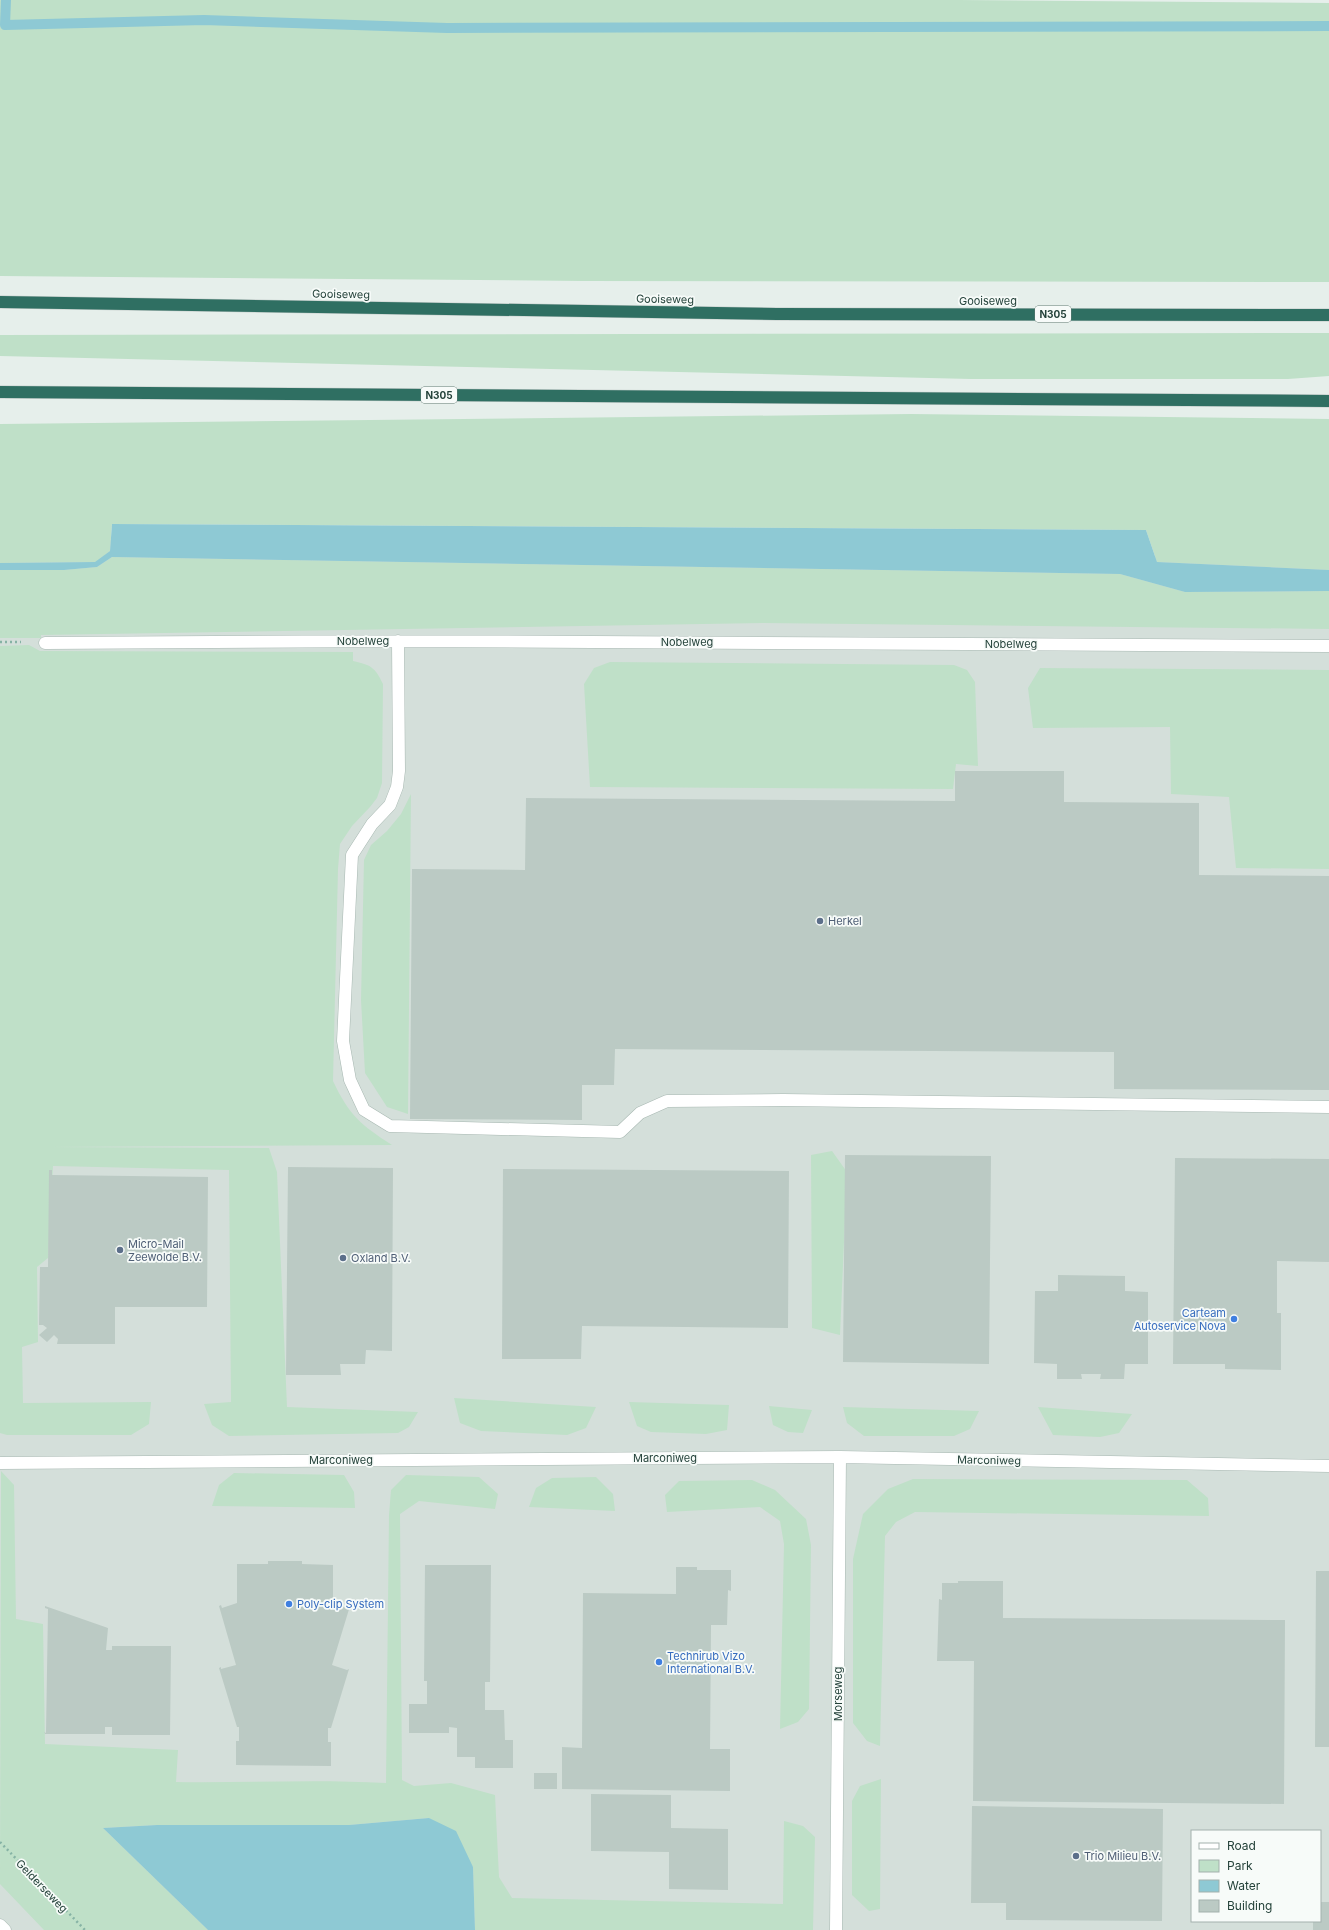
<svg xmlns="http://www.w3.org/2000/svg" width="1329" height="1930" font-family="Inter,sans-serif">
	<rect width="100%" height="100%" fill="#e6efeb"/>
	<path fill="#d4dfda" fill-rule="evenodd" d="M 0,538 L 1329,560 L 1329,1930 L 0,1930 ZM 1192,1831 L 1320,1831 L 1320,1921 L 1192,1921 Z"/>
	<path fill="#bfe0c8" d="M 0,0 L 959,0 L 1329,3 L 1329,282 L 584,281 L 0,276 Z
		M 1329,333 L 1329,376 L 1288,379 L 971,379 L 0,356 L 0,335 Z
		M 911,414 L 1329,419 L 1329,570 L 1157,562 L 1146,530 L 112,524 L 110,551 L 96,562 L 0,563 L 0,424 Z
		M 112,557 L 1120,574 L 1185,592 L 1329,591 L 1329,629 L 763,623 L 41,635 L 41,638 L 0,638 L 0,570 L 64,570 L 97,567 Z
		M 29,645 L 40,651 L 353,652 L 353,661 C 371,665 375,667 383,684 L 382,783 L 377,798 L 370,807 L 352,826 L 340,844 L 338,869 L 333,1081 C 349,1115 361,1125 392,1145 L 51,1147 L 269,1148 L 277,1172 L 287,1407 L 418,1412 L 409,1427 L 398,1433 L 229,1436 L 212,1425 L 204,1404 L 231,1402 L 229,1170 L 53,1166 L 48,1258 L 37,1267 L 38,1342 L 22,1347 L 23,1403 L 151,1402 L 149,1424 L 131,1435 L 7,1435 L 0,1433 L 0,646 Z
		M 610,662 L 954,665 L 967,670 L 975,682 L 978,766 L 956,764 L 953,789 L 590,787 L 584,684 L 594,668 Z
		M 1040,668 L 1329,670 L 1329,869 L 1236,868 L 1229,797 L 1171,794 L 1170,727 L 1033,728 L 1028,688 Z
		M 411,794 L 408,1114 L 387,1107 L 365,1073 L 361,1000 L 364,860 L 371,845 L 387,831 L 401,814 Z
		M 832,1151 L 847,1172 L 840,1335 L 812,1328 L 811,1155 Z
		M 454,1398 L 596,1407 L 586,1428 L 567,1435 L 481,1431 L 460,1423 Z
		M 629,1402 L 729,1405 L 727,1430 L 706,1434 L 651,1432 L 637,1426 Z
		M 769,1406 L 812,1410 L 803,1433 L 788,1432 L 773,1425 Z
		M 843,1407 L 979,1411 L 970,1429 L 954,1436 L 864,1436 L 847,1423 Z
		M 1038,1407 L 1132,1414 L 1119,1433 L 1100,1437 L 1053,1435 Z
		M 1,1471 L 14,1485 L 16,1619 L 43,1624 L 45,1744 L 178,1750 L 176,1782 C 246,1783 316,1779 386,1783 L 389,1515 L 391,1490 L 406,1475 L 479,1477 L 498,1494 L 495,1509 L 419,1501 L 400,1514 L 402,1780 L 414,1786 L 451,1783 L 495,1795 L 499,1877 L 512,1898 L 783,1904 L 784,1821 L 803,1826 L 815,1837 L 813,1930 L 475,1930 L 473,1867 L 429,1818 L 349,1825 L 157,1825 L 103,1828 L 208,1930 L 44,1930 L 0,1884 Z
		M 234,1473 L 344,1475 L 354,1492 L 355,1508 L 212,1506 L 219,1485 Z
		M 596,1477 L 613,1494 L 615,1511 L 529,1507 L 536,1488 L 552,1478 Z
		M 913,1479 L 1187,1480 L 1208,1498 L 1209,1516 L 915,1512 L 896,1522 L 885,1536 L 880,1746 L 867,1741 L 853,1723 L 853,1559 L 863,1514 L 888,1489 Z
		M 752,1480 L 775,1490 L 806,1519 L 811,1545 L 809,1709 L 798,1722 L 780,1729 L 784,1544 L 780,1521 L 760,1507 L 667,1512 L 665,1495 L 679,1481 Z
		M 881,1779 L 880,1909 L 869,1911 L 852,1895 L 852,1801 L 860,1786 Z"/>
	<path fill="#8ec9d4" d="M 112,524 L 1146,530 L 1157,562 L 1329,570 L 1329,591 L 1185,592 L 1120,574 L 112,557 L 97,567 L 64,570 L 0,570 L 0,563 L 95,562 L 110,551 Z
		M 429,1818 L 456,1831 L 473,1867 L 475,1930 L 208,1930 L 103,1828 L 157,1825 L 349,1825 Z"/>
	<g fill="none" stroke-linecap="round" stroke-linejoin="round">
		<path stroke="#8ec9d4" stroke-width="10" d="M 6,0 L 5,25 L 204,20 L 447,28 L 1329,26"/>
	</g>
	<path fill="#bbcac4" d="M 955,771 L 1064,771 L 1064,802 L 1199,803 L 1199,875 L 1329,876 L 1329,1090 L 1114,1089 L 1114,1052 L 615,1049 L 614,1085 L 582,1085 L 582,1120 L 410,1119 L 412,869 L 525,870 L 526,798 L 955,801 Z
		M 845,1155 L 991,1156 L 989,1364 L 843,1362 Z
		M 1175,1158 L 1329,1159 L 1329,1262 L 1277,1261 L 1277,1313 L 1281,1313 L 1281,1370 L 1225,1369 L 1225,1364 L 1173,1364 Z
		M 288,1167 L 393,1168 L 392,1351 L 366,1350 L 365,1364 L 340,1364 L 341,1375 L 286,1375 Z
		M 503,1169 L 789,1171 L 788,1328 L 582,1326 L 581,1359 L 502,1359 Z
		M 49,1170 L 52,1170 L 52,1175 L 208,1177 L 207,1307 L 115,1307 L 115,1344 L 57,1344 L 58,1339 L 54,1335 L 47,1342 L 39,1335 L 47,1328 L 43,1325 L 39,1325 L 40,1267 L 48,1267 Z
		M 1058,1275 L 1125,1276 L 1125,1291 L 1148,1292 L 1148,1364 L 1125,1364 L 1124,1379 L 1100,1379 L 1101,1374 L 1081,1374 L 1082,1379 L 1057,1379 L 1057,1364 L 1034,1363 L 1035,1291 L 1058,1291 Z
		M 268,1561 L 302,1561 L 302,1564 L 333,1565 L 333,1603 L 347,1608 L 350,1606 L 332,1665 L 347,1670 L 349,1669 L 331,1728 L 328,1728 L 328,1742 L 331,1742 L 331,1766 L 236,1765 L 236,1741 L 239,1741 L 239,1727 L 237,1727 L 219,1668 L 221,1667 L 221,1669 L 236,1665 L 219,1606 L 221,1605 L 222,1608 L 237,1603 L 237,1564 L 268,1564 Z
		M 425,1565 L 491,1565 L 490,1682 L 485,1682 L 485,1710 L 504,1710 L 505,1740 L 513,1740 L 513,1768 L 475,1768 L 475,1757 L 457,1757 L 457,1728 L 449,1727 L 449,1733 L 409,1733 L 409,1704 L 427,1704 L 427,1681 L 424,1681 Z
		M 676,1567 L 697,1567 L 697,1570 L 731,1570 L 731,1591 L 728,1590 L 727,1625 L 711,1625 L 710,1749 L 730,1749 L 730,1791 L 562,1789 L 562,1747 L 582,1748 L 583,1593 L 676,1594 Z
		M 1316,1571 L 1329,1571 L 1329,1747 L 1315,1747 Z
		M 958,1581 L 1003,1581 L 1003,1618 L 1285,1620 L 1284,1804 L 973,1801 L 974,1661 L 937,1661 L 939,1599 L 942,1600 L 942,1583 L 958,1583 Z
		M 45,1606 L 108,1628 L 106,1650 L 112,1650 L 112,1646 L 171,1646 L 170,1735 L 112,1735 L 112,1727 L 105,1727 L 105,1734 L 45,1734 L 44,1732 L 46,1733 L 48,1609 L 45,1608 Z
		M 534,1773 L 557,1773 L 557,1789 L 534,1789 Z
		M 591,1794 L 671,1795 L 671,1828 L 728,1829 L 728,1890 L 669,1889 L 669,1852 L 591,1851 Z
		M 972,1806 L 1163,1809 L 1162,1921 L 1006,1920 L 1006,1903 L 971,1903 Z
		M 1320,1902 L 1329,1902 L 1329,1930 L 1313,1930 L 1313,1921 L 1320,1921 Z"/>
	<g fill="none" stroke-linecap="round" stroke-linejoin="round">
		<defs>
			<path id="minor" d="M 398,641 L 399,771 L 397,787 L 390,805 L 372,824 L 352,855 L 343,1041 L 350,1080 L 364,1110 L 390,1126 L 620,1132 L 640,1113 L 667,1101 L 783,1100 L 1329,1107
				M 45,643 L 398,641 L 1329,646
				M 0,1463 L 840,1457 L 1329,1466
				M 0,1925 L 5,1930
				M 836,1930 L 840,1457"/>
			<path id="highway" d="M 0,302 L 777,314 L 1329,315
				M 0,392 L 1329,401"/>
		</defs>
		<use href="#minor" stroke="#a8b8b2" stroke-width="13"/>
		<use href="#highway" stroke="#c2cac8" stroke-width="13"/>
		<path stroke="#86b3a5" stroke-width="2.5" stroke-dasharray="2 3" stroke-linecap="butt" d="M 0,642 L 21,642
			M 0,1842 L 85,1930"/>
		<use href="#minor" stroke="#fff" stroke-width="12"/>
		<use href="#highway" stroke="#2f6f62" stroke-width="12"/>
	</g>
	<g fill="#5c6f8a" stroke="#f7fbf9" stroke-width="1.5">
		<circle cx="820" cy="921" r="4"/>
		<circle cx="120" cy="1250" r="4"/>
		<circle cx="343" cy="1258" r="4"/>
		<circle cx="1076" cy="1856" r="4"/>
	</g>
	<g fill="#3f7fe0" stroke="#f7fbf9" stroke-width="1.5">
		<circle cx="1234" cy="1319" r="4"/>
		<circle cx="289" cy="1604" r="4"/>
		<circle cx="659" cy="1662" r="4"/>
	</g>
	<g text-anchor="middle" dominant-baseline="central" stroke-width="3.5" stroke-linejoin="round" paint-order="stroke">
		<g fill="#f7fbf9" stroke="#637a73" stroke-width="1">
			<rect x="1035" y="306" width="36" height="16" rx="3"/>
			<rect x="421" y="387" width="36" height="16" rx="3"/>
		</g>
		<g font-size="10" font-weight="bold" fill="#24423a">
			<text x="1053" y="314">N305</text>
			<text x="439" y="395">N305</text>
		</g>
		<g font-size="11" fill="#24423a" stroke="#f7fbf9">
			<text transform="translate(341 294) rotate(1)">Gooiseweg</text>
			<text transform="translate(665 299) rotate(1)">Gooiseweg</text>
			<text x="988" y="301">Gooiseweg</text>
			<text x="363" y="641">Nobelweg</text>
			<text x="687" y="642">Nobelweg</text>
			<text x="1011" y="644">Nobelweg</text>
			<text x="665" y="1458">Marconiweg</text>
			<text x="341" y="1460">Marconiweg</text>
			<text transform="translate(989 1460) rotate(1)">Marconiweg</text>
			<text transform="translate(838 1694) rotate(-90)">Morseweg</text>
			<text transform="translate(42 1886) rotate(46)">Gelderseweg</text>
		</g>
		<g font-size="11" fill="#4e5e75" stroke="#f7fbf9" text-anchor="start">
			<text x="828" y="921">Herkel</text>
			<text x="128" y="1244">Micro-Mail<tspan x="128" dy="13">Zeewolde B.V.</tspan></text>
			<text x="351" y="1258">Oxland B.V.</text>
			<text x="1084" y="1856">Trio Milieu B.V.</text>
		</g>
		<g font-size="11" fill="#366cbe" stroke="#f7fbf9" text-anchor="start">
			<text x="1226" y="1313" text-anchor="end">Carteam<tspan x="1226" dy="13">Autoservice Nova</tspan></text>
			<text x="297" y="1604">Poly-clip System</text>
			<text x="667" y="1656">Technirub Vizo<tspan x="667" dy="13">International B.V.</tspan></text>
		</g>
	</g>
	<rect x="1191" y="1830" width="130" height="92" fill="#f7fbf9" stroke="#a3b1ad"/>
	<rect x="1199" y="1843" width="20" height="6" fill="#ffffff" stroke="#a3b1ad"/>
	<text x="1227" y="1850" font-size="12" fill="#24423a">Road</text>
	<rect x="1199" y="1860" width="20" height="12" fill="#bfe0c8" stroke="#a3b1ad"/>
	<text x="1227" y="1870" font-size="12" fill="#24423a">Park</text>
	<rect x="1199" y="1880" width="20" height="12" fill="#8ec9d4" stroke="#a3b1ad"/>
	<text x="1227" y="1890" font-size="12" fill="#24423a">Water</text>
	<rect x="1199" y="1900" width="20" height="12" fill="#bbcac4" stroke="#a3b1ad"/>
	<text x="1227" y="1910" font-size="12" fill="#24423a">Building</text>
</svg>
